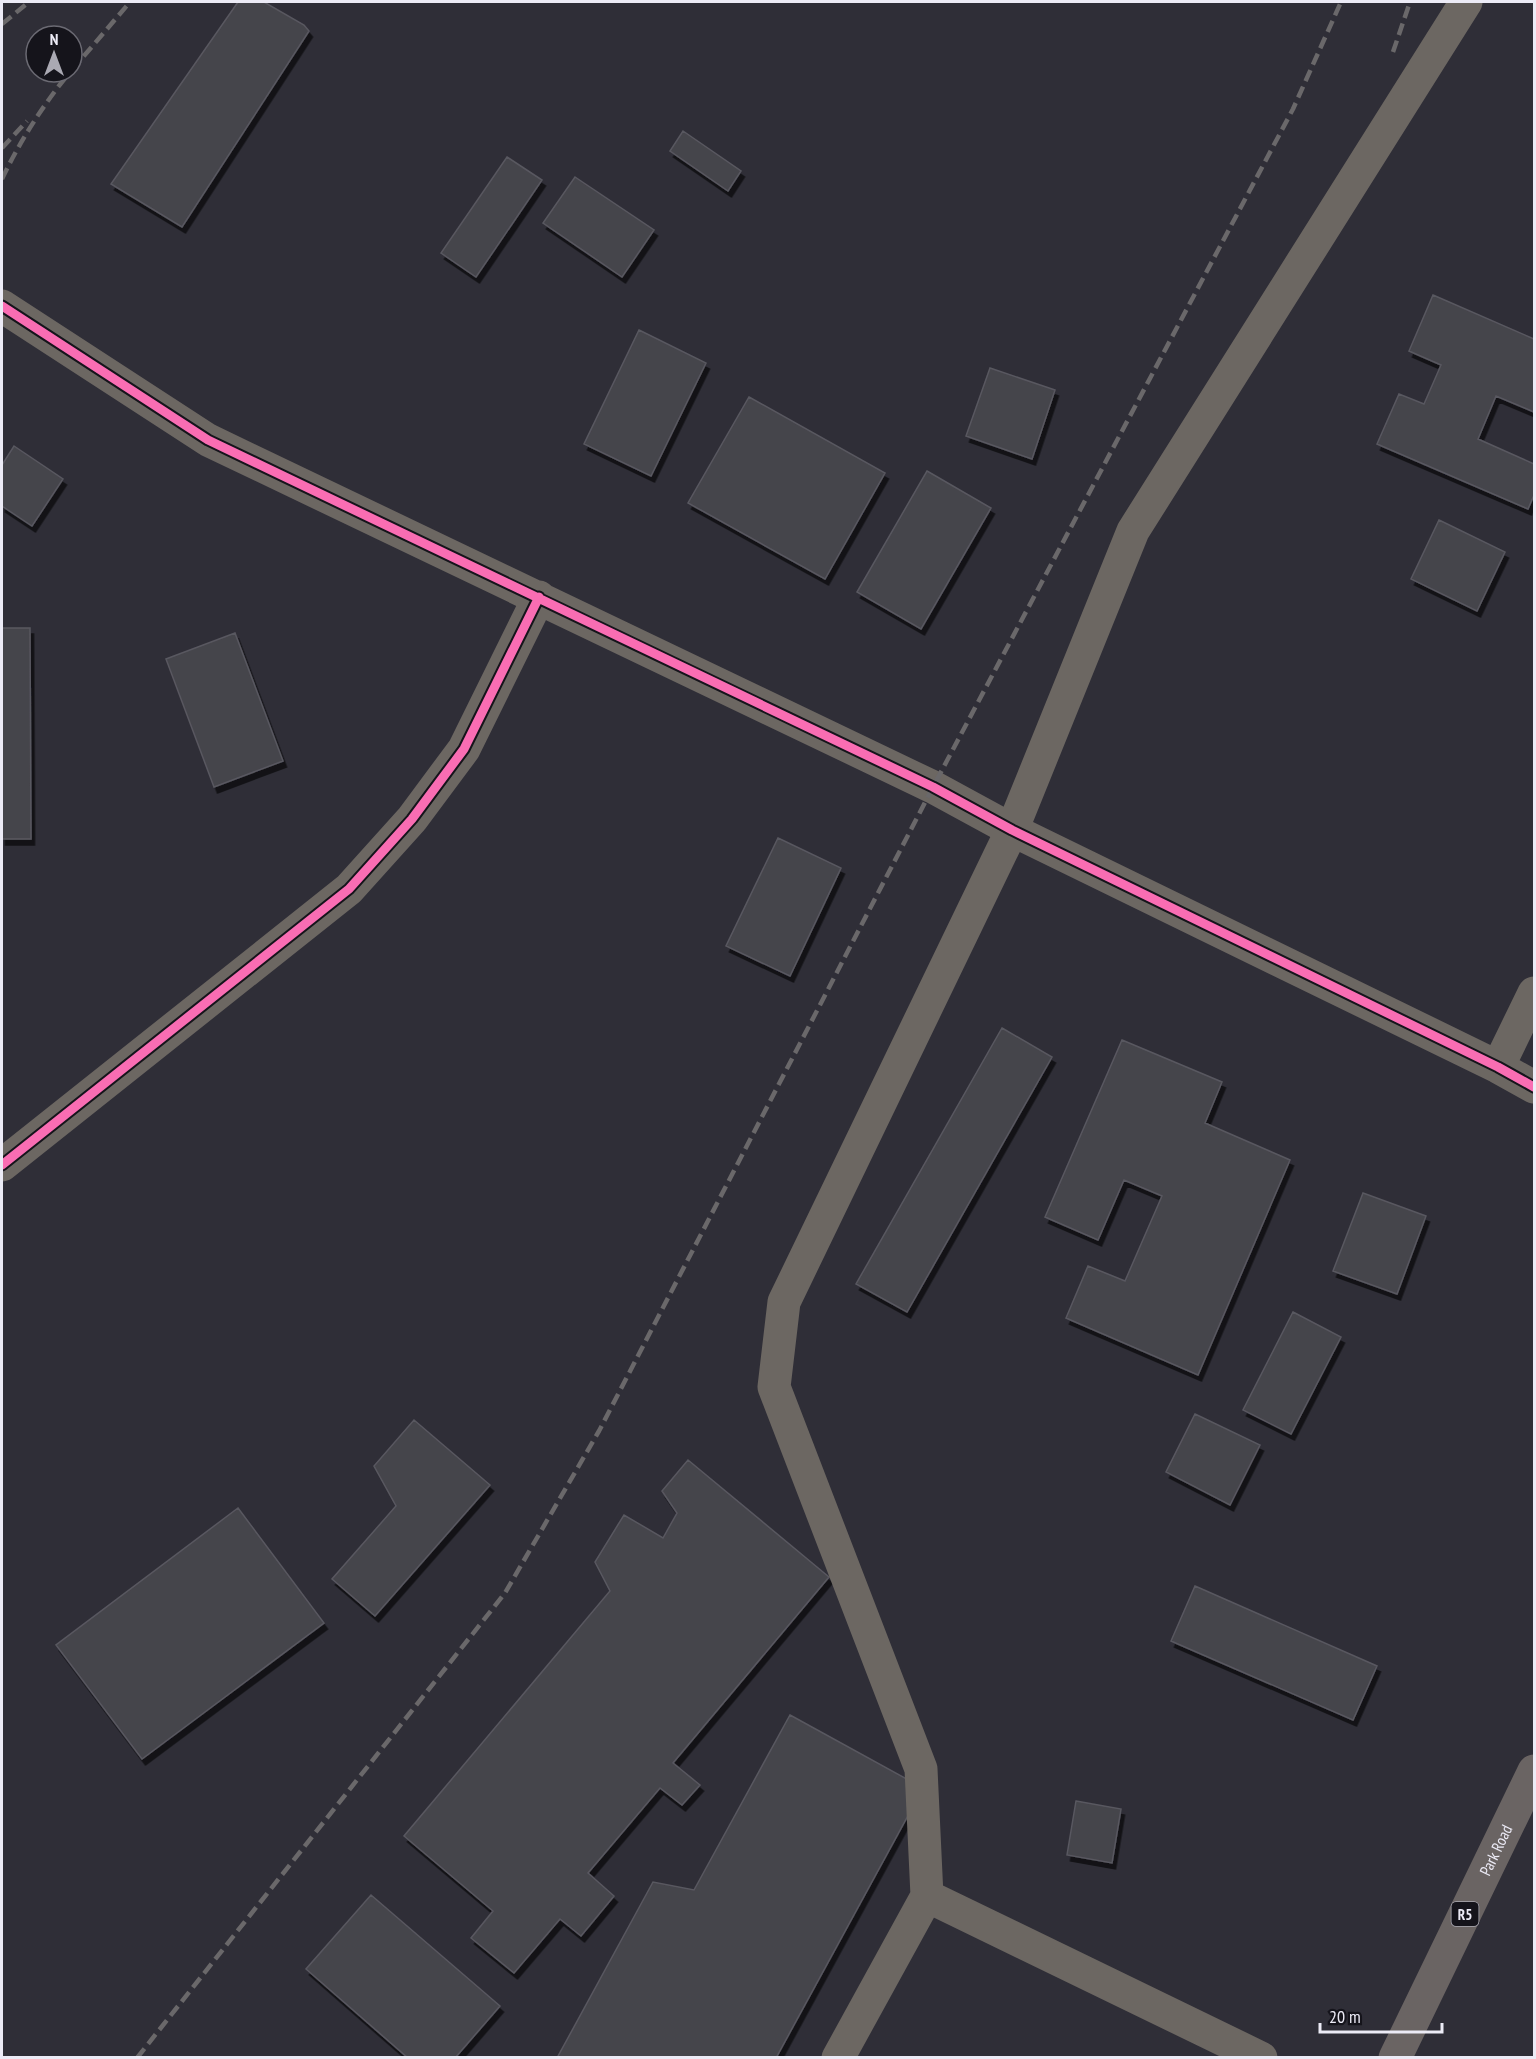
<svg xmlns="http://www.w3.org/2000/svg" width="1536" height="2059" font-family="'PT Sans Narrow',sans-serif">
	<defs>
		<filter id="shadow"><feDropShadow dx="3.5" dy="6" stdDeviation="0" flood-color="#0009"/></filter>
	</defs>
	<rect width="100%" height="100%" fill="#2f2e37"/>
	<path fill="#45444b" stroke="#595860" stroke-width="1.5" filter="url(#shadow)" d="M 238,2 L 264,2 L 304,25 L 309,31 L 182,227 L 111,184 Z
		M 683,131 L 741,171 L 728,191 L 670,151 Z
		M 507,157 L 542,180 L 476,277 L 441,253 Z
		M 575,177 L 654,230 L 622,277 L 543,223 Z
		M 1433,295 L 1534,339 L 1534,412 L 1496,396 L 1478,439 L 1534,464 L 1534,495 L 1528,509 L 1377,444 L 1399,394 L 1424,404 L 1441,365 L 1409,351 Z
		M 639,330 L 706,363 L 651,476 L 584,444 Z
		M 990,368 L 1055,390 L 1032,459 L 966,436 Z
		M 749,397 L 885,473 L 825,579 L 688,503 Z
		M 14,446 L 63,479 L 32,526 L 2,506 L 2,465 Z
		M 927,471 L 991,508 L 921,629 L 857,592 Z
		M 1439,520 L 1505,552 L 1477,611 L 1411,579 Z
		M 2,628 L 30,628 L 31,839 L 2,839 Z
		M 235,633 L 283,761 L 214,787 L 166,659 Z
		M 778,838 L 841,868 L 790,976 L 726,946 Z
		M 1002,1028 L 1052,1057 L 907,1312 L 856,1284 Z
		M 1122,1040 L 1222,1082 L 1205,1123 L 1290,1160 L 1198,1375 L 1066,1318 L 1088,1266 L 1125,1281 L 1162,1196 L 1124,1180 L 1098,1240 L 1045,1217 Z
		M 1363,1193 L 1426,1216 L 1397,1294 L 1333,1271 Z
		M 1293,1312 L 1341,1337 L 1291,1434 L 1243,1410 Z
		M 1195,1414 L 1260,1445 L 1230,1505 L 1166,1472 Z
		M 414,1420 L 490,1485 L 375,1616 L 332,1579 L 396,1506 L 374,1466 Z
		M 688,1460 L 829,1577 L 673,1763 L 700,1785 L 682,1805 L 660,1788 L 588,1873 L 614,1896 L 581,1936 L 560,1919 L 514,1973 L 471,1938 L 493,1911 L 404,1836 L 610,1591 L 595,1562 L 624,1515 L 663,1538 L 677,1513 L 662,1491 Z
		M 238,1508 L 324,1623 L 142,1759 L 56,1645 Z
		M 1195,1586 L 1377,1666 L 1353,1720 L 1171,1641 Z
		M 790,1715 L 923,1788 L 776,2058 L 557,2058 L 653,1882 L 694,1890 Z
		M 1076,1801 L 1121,1809 L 1112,1863 L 1067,1855 Z
		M 371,1895 L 500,2006 L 455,2058 L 408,2058 L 306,1969 Z"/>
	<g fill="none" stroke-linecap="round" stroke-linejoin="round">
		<path stroke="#6c6762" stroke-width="33" d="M 2,306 L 208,440 L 933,787 L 1012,830 L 1498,1067 L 1534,1087
			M 1498,1067 L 1534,993
			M 2,1165 L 349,889 L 412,819 L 464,749 L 539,597
			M 927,1896 L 1261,2058
			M 838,2058 L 927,1896 L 921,1769 L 774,1387 L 784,1302 L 1012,830 L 1133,531 L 1466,2"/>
		<path stroke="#6a6463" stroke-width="33" id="s1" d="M 1395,2058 L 1534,1771"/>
		<path stroke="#6a686a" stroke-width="4.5" stroke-dasharray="12 6" stroke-linecap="butt" d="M 2,24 L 29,2
			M 1393,52 L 1410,2
			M 72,70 L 130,2
			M 2,148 L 27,121
			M 2,179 C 20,141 43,105 70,72
			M 137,2058 L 505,1593 L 599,1431 L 933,787 L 1293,109 L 1341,2"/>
		<defs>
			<path id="cycleway" d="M 2,306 L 208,440 L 933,787 L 1012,830 L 1498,1067 L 1534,1087
				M 2,1165 L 349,889 L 412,819 L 464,749 L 539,597"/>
		</defs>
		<use href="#cycleway" stroke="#15141b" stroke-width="13"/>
		<use href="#cycleway" stroke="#f96db3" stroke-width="9"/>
	</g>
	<g text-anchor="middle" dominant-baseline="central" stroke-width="5" stroke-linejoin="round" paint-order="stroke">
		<rect fill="#15141b" stroke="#acaab4" stroke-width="1.5" x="1451.5" y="1902" width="27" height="24" rx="4.5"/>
		<g font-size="15" font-weight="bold" fill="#ecebf6">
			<text x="1465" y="1914">R5</text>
		</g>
		<g font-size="16" fill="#ecebf6" stroke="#15141b">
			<text stroke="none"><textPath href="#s1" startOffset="231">Park Road</textPath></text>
		</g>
	</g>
	<rect width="1536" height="2059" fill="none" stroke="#ecebf6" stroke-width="6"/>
	<g transform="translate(54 54)"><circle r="28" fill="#15141b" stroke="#6b6a73" stroke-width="1.5"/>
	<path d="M0-4.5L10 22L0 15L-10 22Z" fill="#aaa9b3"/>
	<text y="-9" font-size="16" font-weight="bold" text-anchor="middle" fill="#ecebf6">N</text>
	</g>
	<path d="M1320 2023v9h122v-9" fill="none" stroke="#ecebf6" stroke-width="3"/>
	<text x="1329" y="2023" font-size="18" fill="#ecebf6" stroke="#15141b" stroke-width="4.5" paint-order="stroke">20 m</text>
</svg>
